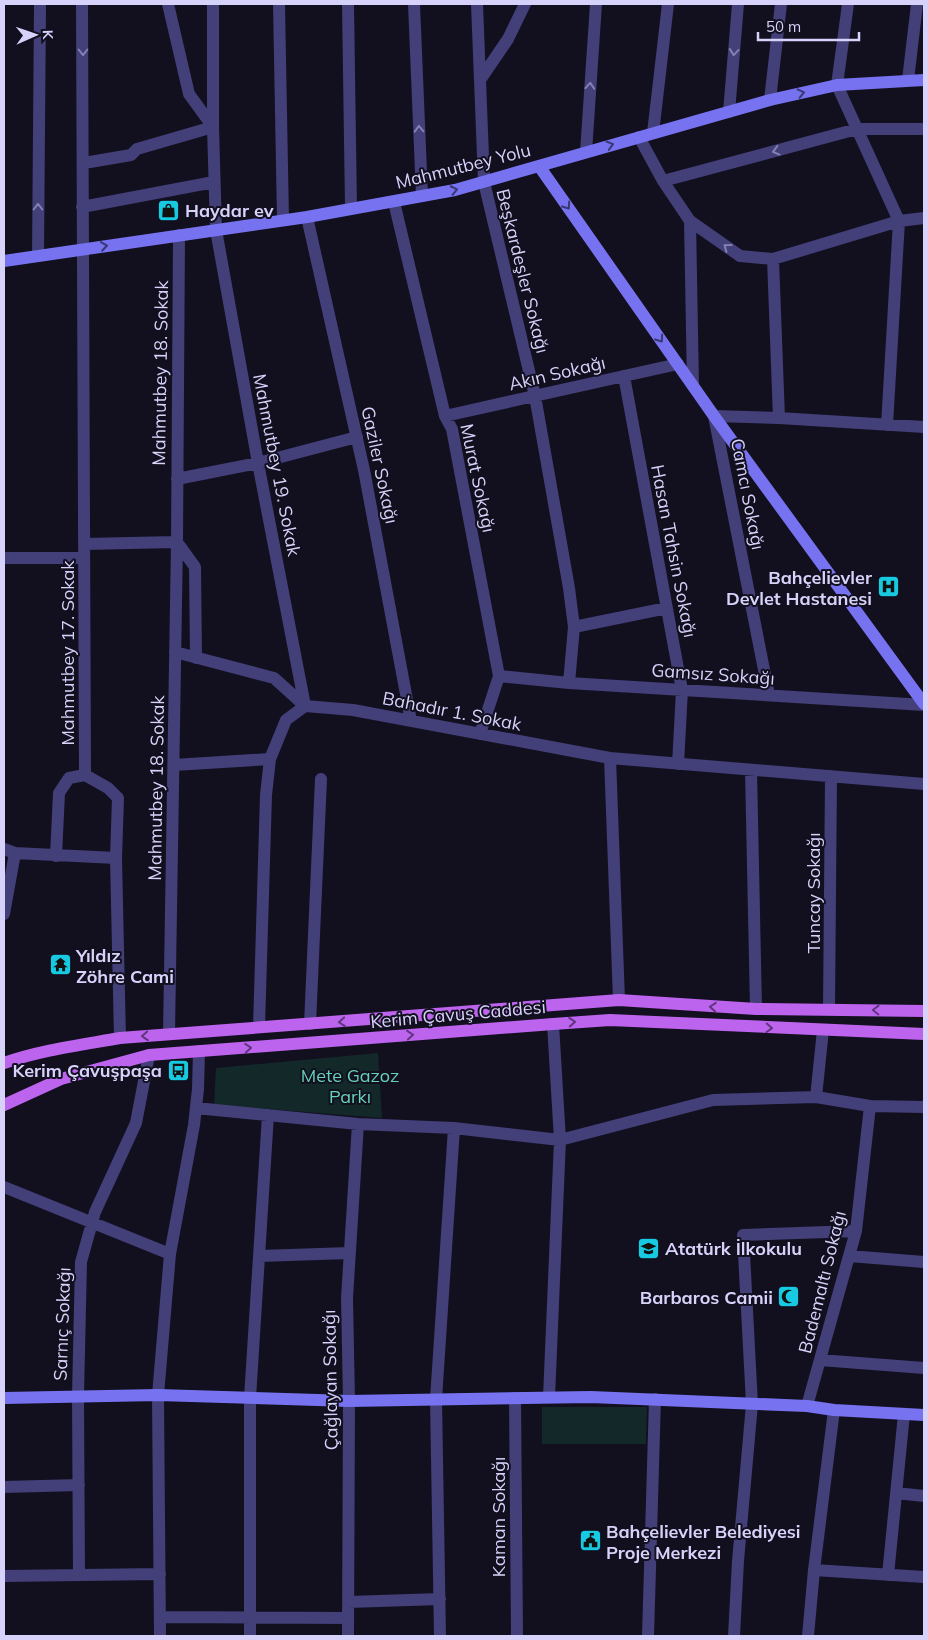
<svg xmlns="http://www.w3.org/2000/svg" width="928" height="1640" font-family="Mulish,sans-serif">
	<rect width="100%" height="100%" fill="#120f1f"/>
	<path fill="#132828" d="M 378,1053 L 382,1118 L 214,1105 L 216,1068 Z
		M 542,1407 L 647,1407 L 646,1444 L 542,1444 Z"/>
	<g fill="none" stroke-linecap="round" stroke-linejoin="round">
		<path stroke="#423f79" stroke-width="12" d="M 82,4 L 85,775
			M 168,4 L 189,94 L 213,127
			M 213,4 L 213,127 L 216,230 L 258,463 L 305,706
			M 279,4 L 283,220
			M 348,4 L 351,208
			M 414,4 L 422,196
			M 477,4 L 484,182 L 535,396 L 569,588 L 574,627 L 569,683
			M 848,4 L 837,85 L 899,221 L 887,425
			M 480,80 L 508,39 L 525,4
			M 908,80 L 917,4
			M 770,100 L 781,4
			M 729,112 L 738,4
			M 653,133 L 668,4
			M 639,137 L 663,181 L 690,221 L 740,256 L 773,259 L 899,221 L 924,218
			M 586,152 L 596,4
			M 84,163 L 131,155 L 137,149 L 213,127
			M 663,181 L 857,129 L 924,129
			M 394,202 L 445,416 L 452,429 L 499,676 L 480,734
			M 82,207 L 214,182
			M 307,217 L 364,470 L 411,721
			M 690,221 L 693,386
			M 38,256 L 40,4
			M 773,259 L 779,418
			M 624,376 L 682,690 L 678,764
			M 445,416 L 678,364
			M 177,479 L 258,463 L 357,437
			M 84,544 L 177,542 L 195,567 L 196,658
			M 4,558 L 84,558
			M 574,627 L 667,608
			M 175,652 L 274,678 L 305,706
			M 499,676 L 569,683 L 924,705
			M 769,695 L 714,416 L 779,418 L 924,427
			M 610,758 L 619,1000
			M 174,765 L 270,759
			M 751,770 L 756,1009
			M 85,775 L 108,788 L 118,798 L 116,858 L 120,1038
			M 4,849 L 15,853 L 116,858
			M 56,856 L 59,793 L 69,778 L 85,775
			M 4,914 L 15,853
			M 829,1009 L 831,776
			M 310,1024 L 321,779
			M 553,1024 L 560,1140 L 713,1100 L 816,1097 L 870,1106 L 924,1107
			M 259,1027 L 266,795 L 270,759 L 286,720 L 305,706 L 353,710 L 610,758 L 924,784
			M 169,1034 L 177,542 L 179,235
			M 816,1097 L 823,1030
			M 196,1108 L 358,1124 L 454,1128 L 560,1140 L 549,1397
			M 4,1187 L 170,1254
			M 259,1256 L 350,1253
			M 849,1256 L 924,1262
			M 820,1360 L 924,1368
			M 515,1398 L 517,1636
			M 807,1406 L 856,1231 L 870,1106
			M 4,1487 L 79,1485
			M 896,1493 L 924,1496
			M 814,1570 L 924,1577
			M 79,1575 L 78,1396 L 81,1262 L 95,1212 L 136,1123 L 149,1055
			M 888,1575 L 904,1414
			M 4,1576 L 160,1574
			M 348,1602 L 440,1599
			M 160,1617 L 348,1618
			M 160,1636 L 158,1395 L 170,1254 L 194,1125 L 198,1089 L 199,1051
			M 250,1636 L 250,1398 L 268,1115
			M 348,1636 L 349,1401 L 347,1298 L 358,1124
			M 440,1636 L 436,1399 L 454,1128
			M 648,1636 L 655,1399
			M 734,1636 L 738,1561 L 752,1404 L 743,1235 L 856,1231
			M 808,1636 L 814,1570 L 834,1410"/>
		<path stroke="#7773f0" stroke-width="12" d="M 539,166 L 714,416 L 924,704
			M 4,261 L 307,217 L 455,190 L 770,100 L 837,85 L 924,80
			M 4,1398 L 158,1395 L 349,1401 L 591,1397 L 807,1406 L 834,1410 L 924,1415"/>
		<path stroke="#bd64ef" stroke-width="12" d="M 4,1063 C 41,1050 81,1045 120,1038 L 619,1000 L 756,1009 L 924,1011
			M 4,1105 L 61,1079 L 149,1055 L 553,1024 L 610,1020 L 924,1034"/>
	</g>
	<defs><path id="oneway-chevron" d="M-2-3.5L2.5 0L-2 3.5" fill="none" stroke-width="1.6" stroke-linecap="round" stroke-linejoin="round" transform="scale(1.25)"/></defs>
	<g stroke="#8581b3">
		<use href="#oneway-chevron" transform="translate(83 52) rotate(90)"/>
		<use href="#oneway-chevron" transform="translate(734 52) rotate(95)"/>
		<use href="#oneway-chevron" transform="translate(590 86) rotate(-86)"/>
		<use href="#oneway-chevron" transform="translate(419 129) rotate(-92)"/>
		<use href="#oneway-chevron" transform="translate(776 151) rotate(165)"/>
		<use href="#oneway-chevron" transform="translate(38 207) rotate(-90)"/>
		<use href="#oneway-chevron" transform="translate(727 247) rotate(-144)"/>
	</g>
	<g stroke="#3a3773">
		<use href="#oneway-chevron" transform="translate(801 93) rotate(-13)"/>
		<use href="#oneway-chevron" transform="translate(610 145) rotate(-16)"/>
		<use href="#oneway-chevron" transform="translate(454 190) rotate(-12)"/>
		<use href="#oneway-chevron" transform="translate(567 206) rotate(55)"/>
		<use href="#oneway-chevron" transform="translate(104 246) rotate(-8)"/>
		<use href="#oneway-chevron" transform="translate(660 339) rotate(55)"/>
	</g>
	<g stroke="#5f357d">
		<use href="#oneway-chevron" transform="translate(713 1007) rotate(-176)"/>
		<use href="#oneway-chevron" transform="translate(876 1010) rotate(-179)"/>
		<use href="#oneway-chevron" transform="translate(342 1022) rotate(175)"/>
		<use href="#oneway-chevron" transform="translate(572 1022) rotate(-4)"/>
		<use href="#oneway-chevron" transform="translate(769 1028) rotate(3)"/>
		<use href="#oneway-chevron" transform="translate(410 1035) rotate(-5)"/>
		<use href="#oneway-chevron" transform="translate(145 1036) rotate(176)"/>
		<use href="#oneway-chevron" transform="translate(248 1048) rotate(-4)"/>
	</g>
	<defs>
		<symbol id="shop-square" viewBox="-11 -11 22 22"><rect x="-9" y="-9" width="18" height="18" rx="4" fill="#17cae1" stroke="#120f1f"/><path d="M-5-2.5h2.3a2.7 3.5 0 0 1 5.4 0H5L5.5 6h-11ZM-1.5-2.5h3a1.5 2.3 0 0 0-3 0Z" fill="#111"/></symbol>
		<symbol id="hospital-square" viewBox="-11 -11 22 22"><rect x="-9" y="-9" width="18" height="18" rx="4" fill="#17cae1" stroke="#120f1f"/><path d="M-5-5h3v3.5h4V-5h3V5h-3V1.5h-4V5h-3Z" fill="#111"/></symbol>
		<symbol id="temple-square" viewBox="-11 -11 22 22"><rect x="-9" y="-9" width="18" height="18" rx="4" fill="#17cae1" stroke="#120f1f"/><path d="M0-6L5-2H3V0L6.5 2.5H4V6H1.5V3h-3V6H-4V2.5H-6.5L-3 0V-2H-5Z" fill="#111"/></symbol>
		<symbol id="bus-square" viewBox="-11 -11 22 22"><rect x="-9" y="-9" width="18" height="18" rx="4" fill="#17cae1" stroke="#120f1f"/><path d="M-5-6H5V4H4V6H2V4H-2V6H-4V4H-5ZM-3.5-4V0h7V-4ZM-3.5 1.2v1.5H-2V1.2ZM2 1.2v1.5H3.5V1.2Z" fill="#111"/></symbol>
		<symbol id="school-square" viewBox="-11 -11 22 22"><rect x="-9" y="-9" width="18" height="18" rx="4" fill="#17cae1" stroke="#120f1f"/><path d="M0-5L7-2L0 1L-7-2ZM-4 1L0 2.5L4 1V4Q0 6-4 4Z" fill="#111"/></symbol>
		<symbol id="mosque-square" viewBox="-11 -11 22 22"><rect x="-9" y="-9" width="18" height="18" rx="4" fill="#17cae1" stroke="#120f1f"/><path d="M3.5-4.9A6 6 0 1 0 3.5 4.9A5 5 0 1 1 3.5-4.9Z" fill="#111"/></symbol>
		<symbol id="civic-square" viewBox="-11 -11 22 22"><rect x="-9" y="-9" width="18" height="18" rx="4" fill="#17cae1" stroke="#120f1f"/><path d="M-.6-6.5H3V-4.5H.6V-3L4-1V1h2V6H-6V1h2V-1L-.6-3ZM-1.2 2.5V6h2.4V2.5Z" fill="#111"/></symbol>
	</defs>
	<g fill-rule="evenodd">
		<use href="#shop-square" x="156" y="198" width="25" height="25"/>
		<use href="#hospital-square" x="876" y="574" width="25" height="25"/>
		<use href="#temple-square" x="48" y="952" width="25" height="25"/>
		<use href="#bus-square" x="166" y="1058" width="25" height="25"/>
		<use href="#school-square" x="636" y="1236" width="25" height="25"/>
		<use href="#mosque-square" x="776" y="1284" width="25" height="25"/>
		<use href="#civic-square" x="578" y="1528" width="25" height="25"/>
	</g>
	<g text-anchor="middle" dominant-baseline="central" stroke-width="4" stroke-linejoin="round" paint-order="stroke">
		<g font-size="18" fill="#d7d2fa" stroke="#120f1f">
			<text transform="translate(463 166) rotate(-14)">Mahmutbey Yolu</text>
			<text transform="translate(523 271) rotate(76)">Beşkardeşler Sokağı</text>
			<text transform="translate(160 373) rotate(-89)">Mahmutbey 18. Sokak</text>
			<text transform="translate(557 373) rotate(-13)">Akın Sokağı</text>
			<text transform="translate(277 465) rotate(79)">Mahmutbey 19. Sokak</text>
			<text transform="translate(380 465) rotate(78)">Gaziler Sokağı</text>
			<text transform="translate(478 478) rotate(78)">Murat Sokağı</text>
			<text transform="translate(748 494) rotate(79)">Camcı Sokağı</text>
			<text transform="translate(674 551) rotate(79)">Hasan Tahsin Sokağı</text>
			<text transform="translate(67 653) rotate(-90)">Mahmutbey 17. Sokak</text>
			<text transform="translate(713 674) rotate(4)">Gamsız Sokağı</text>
			<text transform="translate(452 711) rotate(11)">Bahadır 1. Sokak</text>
			<text transform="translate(156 788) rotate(-89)">Mahmutbey 18. Sokak</text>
			<text transform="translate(813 893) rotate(-90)">Tuncay Sokağı</text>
			<text transform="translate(458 1014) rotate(-5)">Kerim Çavuş Caddesi</text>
			<text transform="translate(822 1282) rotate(-76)">Bademaltı Sokağı</text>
			<text transform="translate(62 1324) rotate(-88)">Sarnıç Sokağı</text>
			<text transform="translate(330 1380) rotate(-91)">Çağlayan Sokağı</text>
			<text transform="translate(498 1517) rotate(-90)">Kaman Sokağı</text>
		</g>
		<g font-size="18" font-weight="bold" fill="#d7d2fa" stroke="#120f1f" text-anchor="start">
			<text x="185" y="210">Haydar ev</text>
			<text x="872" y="577" text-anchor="end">Bahçelievler<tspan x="872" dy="21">Devlet Hastanesi</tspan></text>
			<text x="76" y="955">Yıldız<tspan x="76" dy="21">Zöhre Cami</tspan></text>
			<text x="162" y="1070" text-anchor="end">Kerim Çavuşpaşa</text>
			<text x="665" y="1248">Atatürk İlkokulu</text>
			<text x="773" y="1297" text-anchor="end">Barbaros Camii</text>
			<text x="606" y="1531">Bahçelievler Belediyesi<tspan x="606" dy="21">Proje Merkezi</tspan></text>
		</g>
		<g font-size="18" fill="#66d2b9" stroke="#120f1f">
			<text x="350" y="1075">Mete Gazoz<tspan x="350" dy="21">Parkı</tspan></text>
		</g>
	</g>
	<rect width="928" height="1640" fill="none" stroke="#d7d2fa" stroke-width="10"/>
	<g transform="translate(35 35) rotate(88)" stroke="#120f1f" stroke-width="4" paint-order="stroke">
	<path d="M0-4L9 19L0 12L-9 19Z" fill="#d7d2fa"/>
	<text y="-8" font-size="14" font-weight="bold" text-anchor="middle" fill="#d7d2fa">K</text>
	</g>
	<path d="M758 32v8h101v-8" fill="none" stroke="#d7d2fa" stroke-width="2.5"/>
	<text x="766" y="32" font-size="15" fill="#d7d2fa" stroke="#120f1f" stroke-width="4" paint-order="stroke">50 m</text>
</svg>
